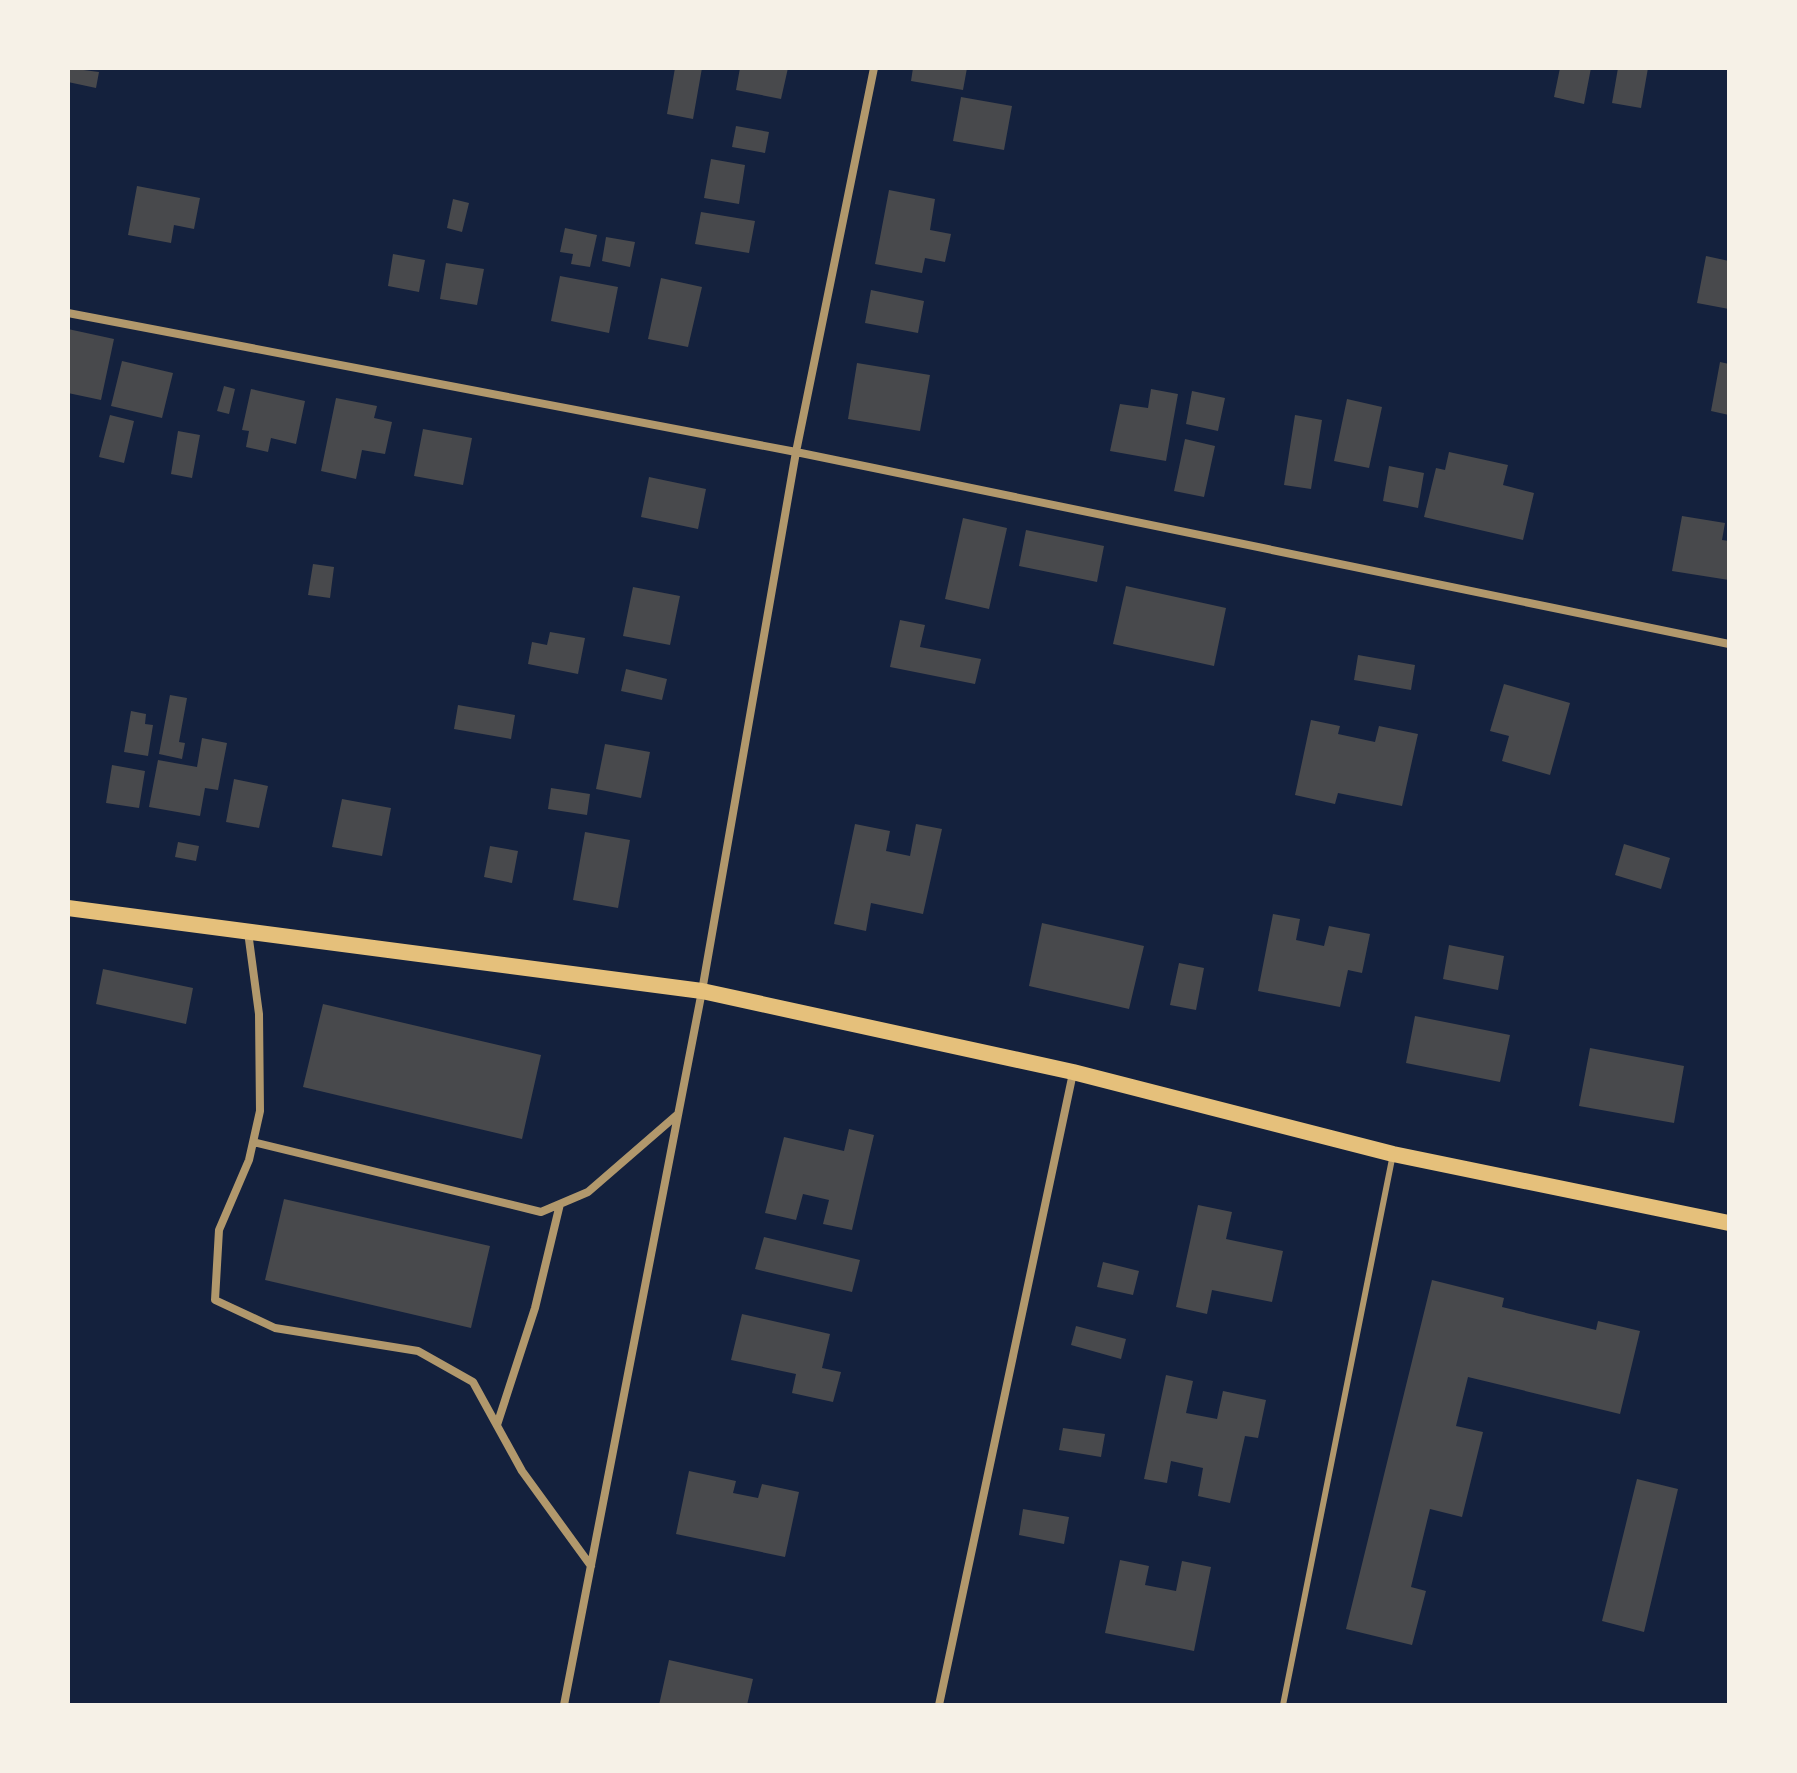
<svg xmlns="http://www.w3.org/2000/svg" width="1797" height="1773" font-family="Barlow,sans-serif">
	<rect width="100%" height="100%" fill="#14213d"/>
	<path fill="#48494c" d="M 68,68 L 99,72 L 96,88 L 68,82 Z
		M 675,68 L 702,68 L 693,119 L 667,114 Z
		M 740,68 L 788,68 L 781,99 L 736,90 Z
		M 913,68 L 967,68 L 963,90 L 911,81 Z
		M 1560,68 L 1591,68 L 1584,104 L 1554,97 Z
		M 1618,68 L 1648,68 L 1641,108 L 1612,103 Z
		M 961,97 L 1012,106 L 1004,150 L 953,141 Z
		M 736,126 L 769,132 L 765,153 L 732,147 Z
		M 711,159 L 745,165 L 739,204 L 704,198 Z
		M 137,186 L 200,198 L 194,229 L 174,225 L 171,243 L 128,235 Z
		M 889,190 L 935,199 L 930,230 L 951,234 L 945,262 L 925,258 L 922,273 L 875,264 Z
		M 453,199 L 469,203 L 462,232 L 447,228 Z
		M 701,212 L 755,221 L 749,253 L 695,244 Z
		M 565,228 L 597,235 L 590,267 L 571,264 L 573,254 L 560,252 Z
		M 606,237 L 635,242 L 630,267 L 602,261 Z
		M 393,254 L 425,260 L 419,292 L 388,286 Z
		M 1706,256 L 1729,261 L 1729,309 L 1697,303 Z
		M 446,263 L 484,269 L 477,305 L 440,299 Z
		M 560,276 L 618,287 L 609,333 L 551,321 Z
		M 661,278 L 702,287 L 688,347 L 648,339 Z
		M 871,290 L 924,301 L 918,333 L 865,323 Z
		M 68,329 L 114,339 L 101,400 L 68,393 Z
		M 122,361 L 173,373 L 162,418 L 111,406 Z
		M 1720,362 L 1729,364 L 1729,415 L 1711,411 Z
		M 857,363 L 930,375 L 920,431 L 848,419 Z
		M 224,386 L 235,389 L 229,414 L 217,411 Z
		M 251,389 L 305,401 L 296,444 L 271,438 L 268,452 L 246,447 L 249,431 L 242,430 Z
		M 1151,389 L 1178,394 L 1166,461 L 1110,451 L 1120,404 L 1148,408 Z
		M 1192,391 L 1225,398 L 1218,431 L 1186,424 Z
		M 336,398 L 377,406 L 374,418 L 392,422 L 385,454 L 362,450 L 356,479 L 321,471 Z
		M 1347,399 L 1382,407 L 1369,468 L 1334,461 Z
		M 110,415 L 134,421 L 124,463 L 99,457 Z
		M 1295,415 L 1322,420 L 1311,489 L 1284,485 Z
		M 423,429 L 472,438 L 463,485 L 414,476 Z
		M 178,431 L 200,435 L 192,478 L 171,474 Z
		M 1185,439 L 1215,446 L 1204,497 L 1174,491 Z
		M 1449,452 L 1508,465 L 1503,485 L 1534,493 L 1523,540 L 1424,517 L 1436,468 L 1445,470 Z
		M 1389,466 L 1424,473 L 1418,508 L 1383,501 Z
		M 649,477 L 706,489 L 698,529 L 641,517 Z
		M 1682,516 L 1725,523 L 1722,540 L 1729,541 L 1729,580 L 1672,571 Z
		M 963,518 L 1007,528 L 989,609 L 945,599 Z
		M 1026,530 L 1104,546 L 1097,582 L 1019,566 Z
		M 313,564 L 334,567 L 330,598 L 308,595 Z
		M 1126,586 L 1226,608 L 1214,666 L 1113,644 Z
		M 633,587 L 680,596 L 670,645 L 623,636 Z
		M 900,620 L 925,625 L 920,647 L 981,659 L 975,684 L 890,667 Z
		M 550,632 L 585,638 L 578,674 L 528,664 L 532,642 L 547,645 Z
		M 1358,655 L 1415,665 L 1411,690 L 1354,680 Z
		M 626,669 L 667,679 L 662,700 L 621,691 Z
		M 1504,684 L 1570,703 L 1550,775 L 1502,761 L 1509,736 L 1490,731 Z
		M 170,695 L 187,698 L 179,742 L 185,743 L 182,759 L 159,754 Z
		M 458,705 L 515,715 L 511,739 L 454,729 Z
		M 131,711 L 146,714 L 145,724 L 153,725 L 148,756 L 124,752 Z
		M 1311,720 L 1340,726 L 1338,734 L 1375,742 L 1379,726 L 1418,734 L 1402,806 L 1338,793 L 1335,804 L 1295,795 Z
		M 202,738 L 227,743 L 218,790 L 205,788 L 200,816 L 149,807 L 158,760 L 197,767 Z
		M 605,744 L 650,752 L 641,798 L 596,789 Z
		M 112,765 L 145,771 L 139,808 L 106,803 Z
		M 234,779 L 268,786 L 259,828 L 226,822 Z
		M 551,788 L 590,794 L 587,815 L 548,809 Z
		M 342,799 L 391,808 L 382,856 L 332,847 Z
		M 855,824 L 890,831 L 886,851 L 910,856 L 916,824 L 942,829 L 923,914 L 871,903 L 866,931 L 834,924 Z
		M 585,832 L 630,840 L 618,908 L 573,900 Z
		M 178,842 L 199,846 L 196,861 L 175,857 Z
		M 1624,844 L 1670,858 L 1661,889 L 1615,875 Z
		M 490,846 L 518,851 L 512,883 L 484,877 Z
		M 1273,914 L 1300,919 L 1296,940 L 1324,946 L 1329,926 L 1370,934 L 1362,973 L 1348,970 L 1340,1007 L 1258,991 Z
		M 1042,923 L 1144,946 L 1129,1009 L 1029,986 Z
		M 1449,945 L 1504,956 L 1498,990 L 1443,979 Z
		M 1179,963 L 1204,968 L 1196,1010 L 1170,1005 Z
		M 103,969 L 193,988 L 186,1024 L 96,1004 Z
		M 323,1004 L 541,1055 L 522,1139 L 303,1087 Z
		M 1415,1016 L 1510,1035 L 1500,1082 L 1406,1063 Z
		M 1590,1048 L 1684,1066 L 1674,1123 L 1579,1106 Z
		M 849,1129 L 874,1135 L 852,1230 L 823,1224 L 829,1200 L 803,1194 L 796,1220 L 765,1213 L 784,1137 L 844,1151 Z
		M 284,1199 L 490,1246 L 471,1328 L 265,1280 Z
		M 1198,1205 L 1232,1212 L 1226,1239 L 1283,1251 L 1272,1302 L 1212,1290 L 1207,1314 L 1176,1307 Z
		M 764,1237 L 860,1260 L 852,1292 L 755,1269 Z
		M 1103,1262 L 1139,1271 L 1133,1295 L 1097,1287 Z
		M 1432,1280 L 1504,1298 L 1502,1307 L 1596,1330 L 1598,1321 L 1640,1331 L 1620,1414 L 1468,1377 L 1456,1426 L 1483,1432 L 1462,1517 L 1430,1509 L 1411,1587 L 1426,1591 L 1412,1645 L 1346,1629 Z
		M 742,1314 L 830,1334 L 822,1368 L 841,1372 L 833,1402 L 792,1393 L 796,1374 L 731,1360 Z
		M 1076,1326 L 1126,1339 L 1121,1359 L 1071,1345 Z
		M 1166,1375 L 1193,1381 L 1186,1413 L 1217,1419 L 1223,1391 L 1266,1400 L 1258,1438 L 1245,1436 L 1230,1503 L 1198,1496 L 1203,1468 L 1171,1461 L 1167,1483 L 1144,1479 Z
		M 1063,1428 L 1105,1434 L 1101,1457 L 1059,1450 Z
		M 689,1471 L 736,1481 L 733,1493 L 758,1498 L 762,1484 L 799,1492 L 785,1557 L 676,1534 Z
		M 1637,1479 L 1678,1489 L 1644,1632 L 1602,1621 Z
		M 1023,1509 L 1069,1517 L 1064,1544 L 1019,1535 Z
		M 1120,1560 L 1149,1566 L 1145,1585 L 1176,1591 L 1182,1561 L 1211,1567 L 1194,1651 L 1105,1633 Z
		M 669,1660 L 753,1679 L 747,1705 L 659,1705 Z"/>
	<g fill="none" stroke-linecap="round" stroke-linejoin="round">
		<path stroke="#b1986c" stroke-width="6" d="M 1283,1705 L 1393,1154"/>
		<path stroke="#b1986c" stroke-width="8" d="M 68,313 L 796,452 L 1729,644
			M 248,932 L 259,1014 L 260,1111 L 249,1160 L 219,1230 L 215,1300 L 275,1328 L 418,1351 L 473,1382 L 522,1471 L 591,1566
			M 253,1142 L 541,1212 L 588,1192 L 678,1114
			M 497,1425 L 535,1308 L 560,1204
			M 564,1705 L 702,991 L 796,452 L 874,68
			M 939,1705 L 1073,1073"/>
		<path stroke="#e5c07b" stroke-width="16" d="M 68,908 L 702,991 L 1073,1072 L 1393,1154 L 1729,1223"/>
	</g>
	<rect width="1797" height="1773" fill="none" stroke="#f6f1e7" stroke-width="140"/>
</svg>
